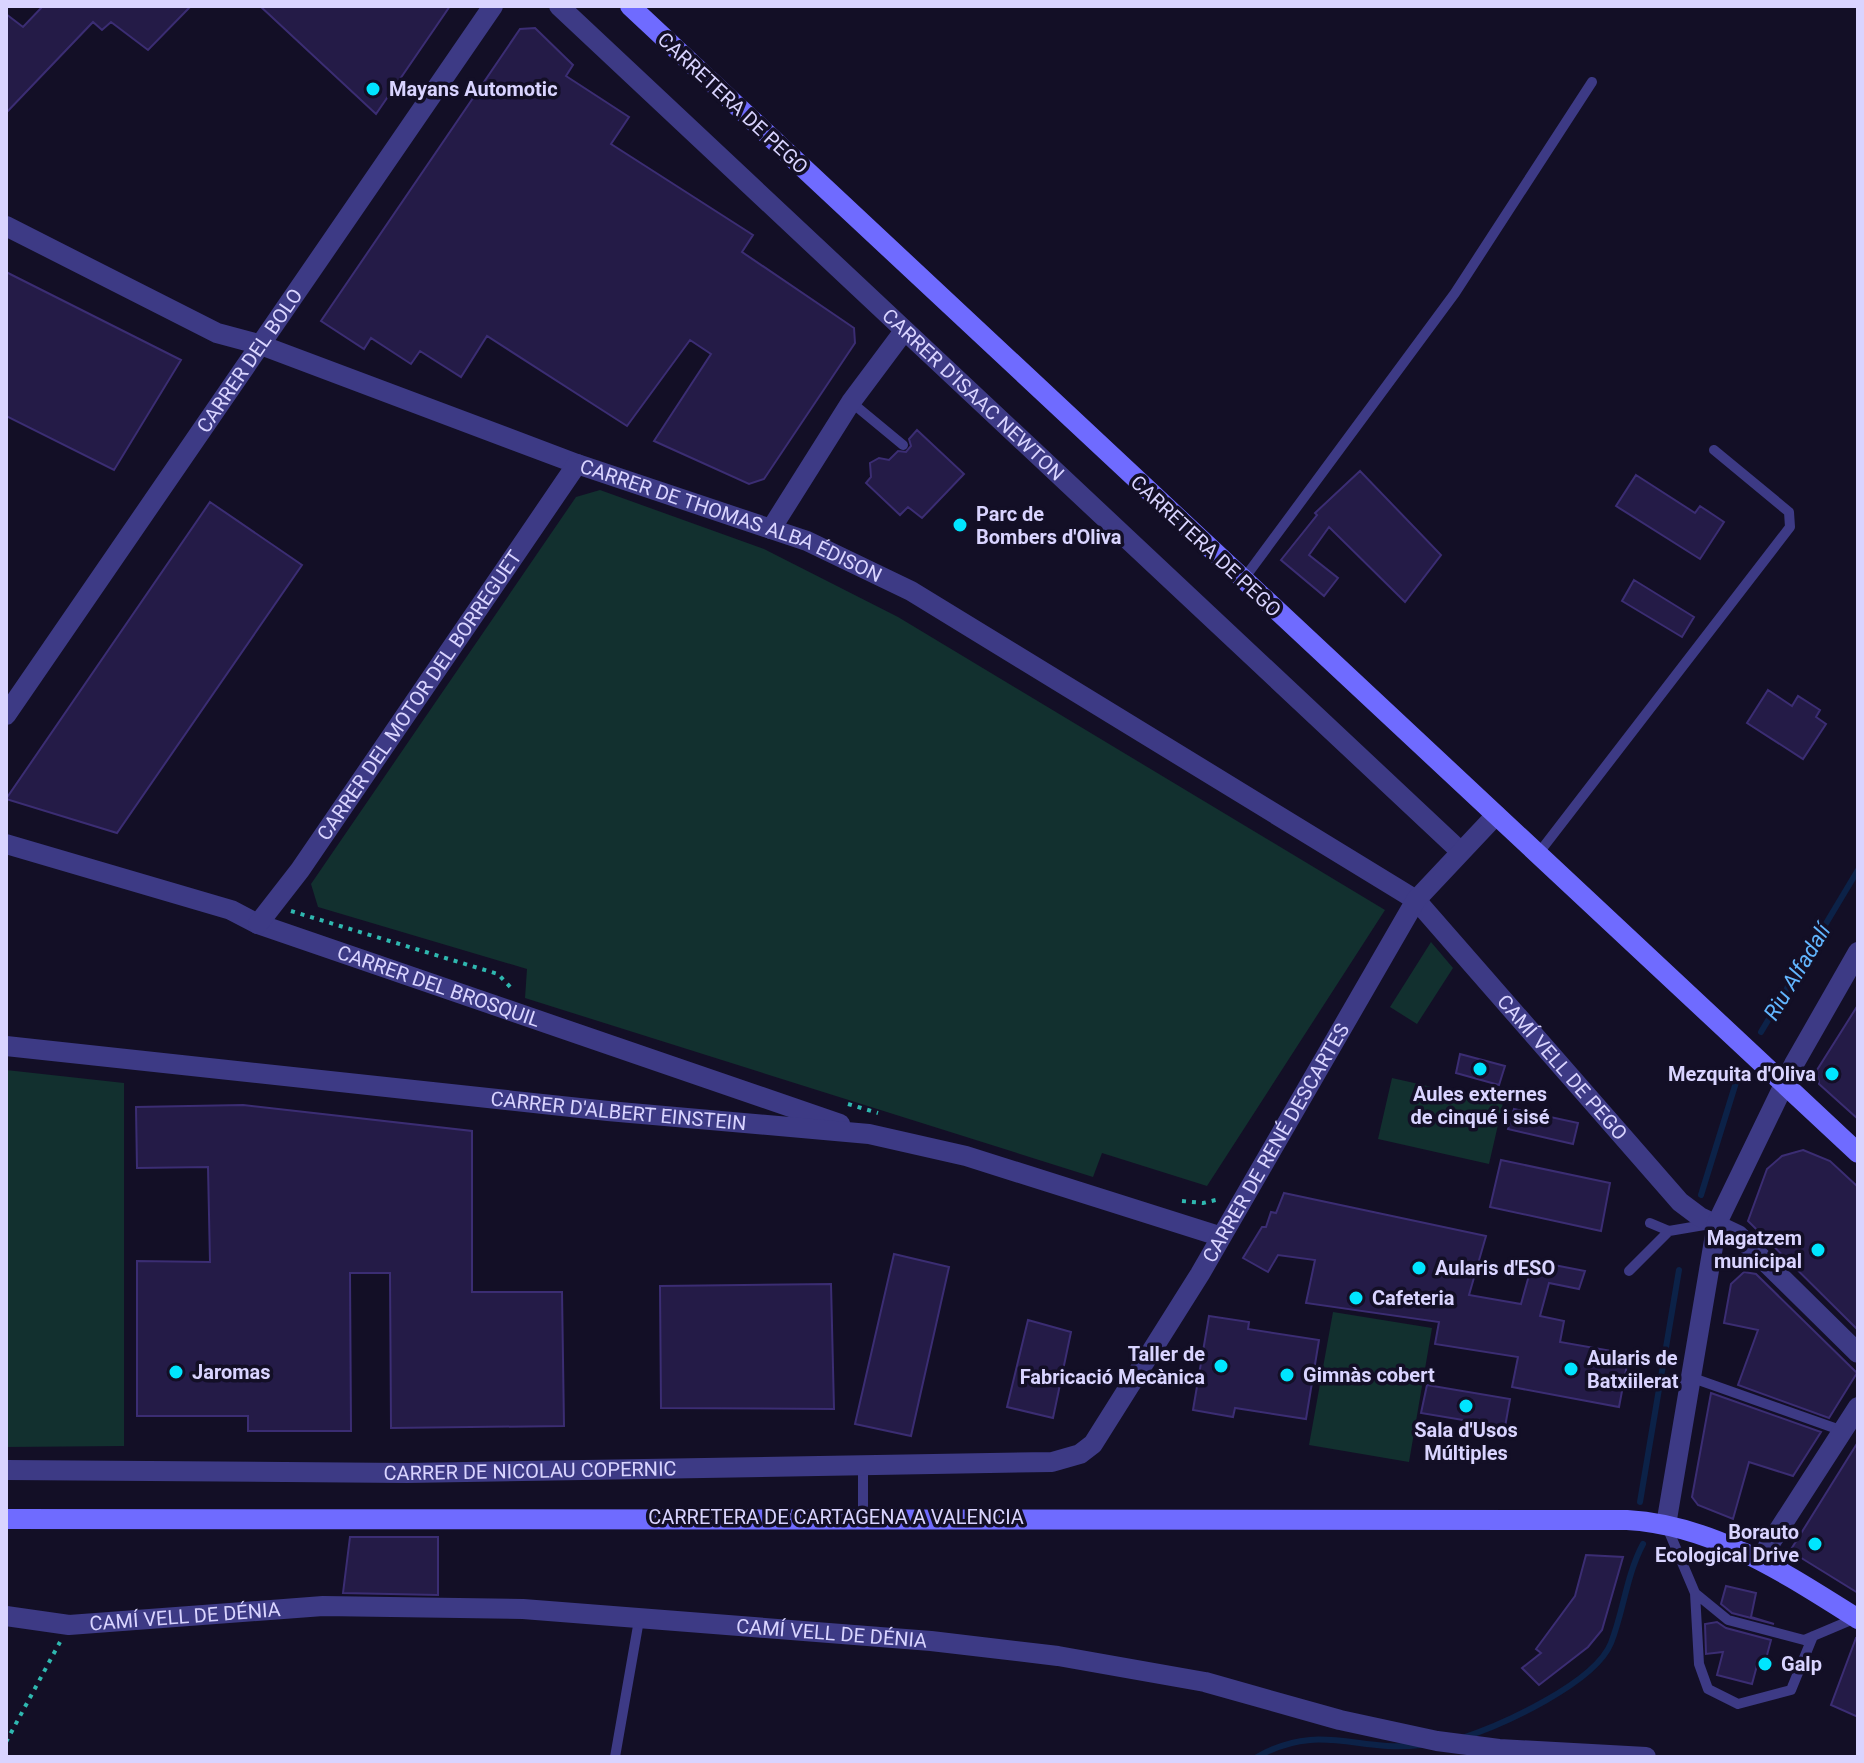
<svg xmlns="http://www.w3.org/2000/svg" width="1864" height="1763" font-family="Roboto,sans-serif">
	<rect width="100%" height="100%" fill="#130f26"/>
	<path fill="#12302f" d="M 600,490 L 764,549 L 898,617 L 1385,910 L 1207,1186 L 1102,1153 L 1093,1177 L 525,998 L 527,969 L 318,907 L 311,884 L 576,497 Z
		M 1431,942 L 1453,968 L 1417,1024 L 1390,1007 Z
		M 6,1070 L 124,1083 L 124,1446 L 6,1447 Z
		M 1392,1078 L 1503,1103 L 1489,1164 L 1378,1139 Z
		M 1333,1312 L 1432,1328 L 1409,1462 L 1309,1445 Z"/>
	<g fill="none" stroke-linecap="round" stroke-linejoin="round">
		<path stroke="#0c2248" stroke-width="6" d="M 1761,1032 L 1858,870
			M 1701,1195 L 1738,1076
			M 1640,1502 L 1679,1270
			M 1462,1738 C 1502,1725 1595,1683 1611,1643 C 1624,1610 1626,1576 1643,1544
			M 1257,1757 C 1320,1721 1358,1753 1420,1745"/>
	</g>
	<path fill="#241b47" stroke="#3b2d73" stroke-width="2" d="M 43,6 L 191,6 L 148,50 L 111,22 L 102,30 L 93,22 L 6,113 L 6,14 L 23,27 Z
		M 260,6 L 450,6 L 376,114 Z
		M 535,28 L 573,65 L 566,76 L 629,117 L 611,144 L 753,235 L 742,252 L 854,328 L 855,343 L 764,479 L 749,484 L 654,441 L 711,354 L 690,340 L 627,426 L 487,336 L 461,377 L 420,351 L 411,364 L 371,338 L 364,349 L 321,321 L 520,29 Z
		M 6,272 L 181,360 L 114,470 L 6,416 Z
		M 917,430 L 964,474 L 922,518 L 908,507 L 900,515 L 866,483 L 871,477 L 870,463 L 879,458 L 889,460 L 898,451 L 906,452 L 911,446 L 909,439 Z
		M 1360,471 L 1441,555 L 1405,602 L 1329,527 L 1309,555 L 1338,578 L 1324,596 L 1281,560 L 1317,515 L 1315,513 Z
		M 1636,475 L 1695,513 L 1700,506 L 1724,522 L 1700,559 L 1616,506 Z
		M 210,502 L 302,565 L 117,833 L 6,799 Z
		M 1634,580 L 1694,617 L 1682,637 L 1622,601 Z
		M 1768,690 L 1792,706 L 1798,696 L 1820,710 L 1816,717 L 1826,724 L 1803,759 L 1747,723 Z
		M 1858,1005 L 1858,1119 L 1819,1084 L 1817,1070 Z
		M 1460,1054 L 1505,1066 L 1499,1085 L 1456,1073 Z
		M 243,1105 L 472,1131 L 472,1292 L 562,1292 L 564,1426 L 391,1428 L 390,1273 L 350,1273 L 351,1431 L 248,1431 L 248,1416 L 137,1416 L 137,1261 L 210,1262 L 208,1167 L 137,1168 L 136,1107 Z
		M 1514,1109 L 1578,1123 L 1573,1144 L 1508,1129 Z
		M 1803,1150 L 1830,1161 L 1858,1187 L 1858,1330 L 1748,1221 L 1767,1169 L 1782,1156 Z
		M 1501,1160 L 1610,1183 L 1601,1231 L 1490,1207 Z
		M 1284,1193 L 1486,1236 L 1469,1295 L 1521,1304 L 1533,1261 L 1585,1271 L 1579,1289 L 1549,1283 L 1540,1316 L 1564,1321 L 1560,1342 L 1629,1354 L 1619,1407 L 1512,1387 L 1518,1357 L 1435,1344 L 1439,1322 L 1306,1303 L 1315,1260 L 1278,1255 L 1268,1272 L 1243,1258 L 1262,1227 L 1266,1227 L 1271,1212 L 1276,1213 Z
		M 894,1254 L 949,1267 L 911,1436 L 855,1424 Z
		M 1744,1272 L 1756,1274 L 1857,1373 L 1829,1418 L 1738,1385 L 1758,1330 L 1724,1323 L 1731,1284 Z
		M 831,1284 L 834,1409 L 661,1408 L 660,1286 Z
		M 1209,1316 L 1249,1322 L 1248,1329 L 1319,1340 L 1306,1419 L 1235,1408 L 1233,1417 L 1193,1410 Z
		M 1028,1320 L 1071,1332 L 1053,1418 L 1007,1407 Z
		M 1427,1385 L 1510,1399 L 1505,1427 L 1421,1413 Z
		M 1711,1393 L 1821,1432 L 1793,1476 L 1749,1462 L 1733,1519 L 1698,1505 L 1692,1497 Z
		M 1858,1442 L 1858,1593 L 1790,1551 Z
		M 350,1537 L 438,1537 L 438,1595 L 343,1593 Z
		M 1586,1555 L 1623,1557 L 1602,1630 L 1588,1647 L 1539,1685 L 1522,1668 L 1541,1653 L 1536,1649 L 1575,1596 Z
		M 1726,1586 L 1756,1593 L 1751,1617 L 1774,1624 L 1732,1613 L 1721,1604 Z
		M 1717,1622 L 1726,1628 L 1771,1640 L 1766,1659 L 1759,1658 L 1752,1684 L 1717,1675 L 1723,1652 L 1706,1654 L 1705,1624 Z
		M 1856,1638 L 1858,1638 L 1858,1717 L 1831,1705 Z"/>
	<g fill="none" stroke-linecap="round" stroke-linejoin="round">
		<path stroke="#2fb8b0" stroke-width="4" stroke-dasharray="4 6" stroke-linecap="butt" d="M 291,911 L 498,974 L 513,990
			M 848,1104 L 878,1113
			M 1182,1201 L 1203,1203 L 1220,1199
			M 6,1742 L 60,1642"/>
		<path stroke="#3d3a85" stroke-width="10" d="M 851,402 L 903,445
			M 1243,580 L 1455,293 L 1592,82
			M 1538,854 L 1790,527 L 1789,512 L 1714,450
			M 1650,1223 L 1669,1231
			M 1629,1271 L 1669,1231 L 1710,1224
			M 1690,1377 L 1843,1431
			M 863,1464 L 863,1517
			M 1667,1527 L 1695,1593 L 1699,1664 L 1708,1689 L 1738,1704 L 1791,1690 L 1813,1636
			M 1695,1593 L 1728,1620 L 1804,1640 L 1856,1618
			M 615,1757 L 639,1620"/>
		<g stroke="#3d3a85" stroke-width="20">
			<path id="s1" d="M 559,6 L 1459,850"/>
			<path id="s2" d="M 6,226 L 217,333 L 258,344 L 577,464 L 807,541 L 911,591 L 1416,900 L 1680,1202 L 1700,1217 L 1738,1235 L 1858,1353"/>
			<path d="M 771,529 L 851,402 L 904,331"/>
			<path id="s3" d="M 6,715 L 493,6"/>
			<path id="s4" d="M 6,844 L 231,910 L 258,924 L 840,1124"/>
			<path id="s5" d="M 258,924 L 300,870 L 577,464"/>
			<path id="s6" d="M 6,1046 L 608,1111 L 869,1134 L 966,1156 L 1219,1236"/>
			<path id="s7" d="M 6,1470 L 407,1473 L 1052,1462 L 1080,1454 L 1093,1444 L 1200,1274 L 1416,900 L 1496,815"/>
			<path d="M 1666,1525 L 1717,1223 L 1794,1064 L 1858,952"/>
			<path d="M 1760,1559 L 1858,1407"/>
			<path id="s8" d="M 6,1616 L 69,1625 L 323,1606 L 523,1609 L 931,1641 L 1058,1656 L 1205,1682 L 1340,1720 L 1437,1741 L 1499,1749 L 1646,1757"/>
		</g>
		<path stroke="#6f6bff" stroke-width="20" d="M 630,6 L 1858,1153
			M 6,1519 L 1627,1520 C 1714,1525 1786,1574 1858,1619"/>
	</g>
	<g fill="#00e5ff" stroke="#130f26" stroke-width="3">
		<circle cx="373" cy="89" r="8"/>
		<circle cx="960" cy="525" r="8"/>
		<circle cx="1480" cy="1069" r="8"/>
		<circle cx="1832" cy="1074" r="8"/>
		<circle cx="1818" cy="1250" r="8"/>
		<circle cx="1419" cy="1268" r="8"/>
		<circle cx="1356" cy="1298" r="8"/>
		<circle cx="1221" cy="1366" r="8"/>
		<circle cx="1571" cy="1369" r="8"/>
		<circle cx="176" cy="1372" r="8"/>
		<circle cx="1287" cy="1375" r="8"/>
		<circle cx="1466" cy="1406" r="8"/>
		<circle cx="1815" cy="1544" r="8"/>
		<circle cx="1765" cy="1664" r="8"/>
	</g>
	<g text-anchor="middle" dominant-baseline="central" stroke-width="7" stroke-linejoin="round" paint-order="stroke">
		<g font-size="20" font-weight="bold" fill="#d9d4ff" stroke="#130f26" text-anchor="start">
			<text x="389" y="89">Mayans Automotic</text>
			<text x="976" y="514">Parc de<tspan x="976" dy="23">Bombers d'Oliva</tspan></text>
			<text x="1816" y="1074" text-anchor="end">Mezquita d'Oliva</text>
			<text x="1480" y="1094" text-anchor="middle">Aules externes<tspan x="1480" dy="23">de cinqué i sisé</tspan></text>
			<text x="1802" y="1238" text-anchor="end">Magatzem<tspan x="1802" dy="23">municipal</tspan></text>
			<text x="1435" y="1268">Aularis d'ESO</text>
			<text x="1372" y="1298">Cafeteria</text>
			<text x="1205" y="1354" text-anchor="end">Taller de<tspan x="1205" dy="23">Fabricació Mecànica</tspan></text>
			<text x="1587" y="1358">Aularis de<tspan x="1587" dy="23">Batxiilerat</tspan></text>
			<text x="192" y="1372">Jaromas</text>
			<text x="1303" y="1375">Gimnàs cobert</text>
			<text x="1466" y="1430" text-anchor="middle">Sala d'Usos<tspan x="1466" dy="23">Múltiples</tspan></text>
			<text x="1799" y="1532" text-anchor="end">Borauto<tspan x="1799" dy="23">Ecological Drive</tspan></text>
			<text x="1781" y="1664">Galp</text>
		</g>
		<g font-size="20" fill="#d9d4ff" stroke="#130f26">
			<text transform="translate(733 103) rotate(43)">CARRETERA DE PEGO</text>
			<text stroke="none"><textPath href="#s3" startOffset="430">CARRER DEL BOLO</textPath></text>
			<text stroke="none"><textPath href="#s1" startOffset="568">CARRER D'ISAAC NEWTON</textPath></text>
			<text stroke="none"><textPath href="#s2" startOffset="784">CARRER DE THOMAS ALBA ÉDISON</textPath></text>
			<text transform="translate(1206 546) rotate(43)">CARRETERA DE PEGO</text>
			<text stroke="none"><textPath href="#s5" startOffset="280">CARRER DEL MOTOR DEL BORREGUET</textPath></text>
			<text stroke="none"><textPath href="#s4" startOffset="456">CARRER DEL BROSQUIL</textPath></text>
			<text stroke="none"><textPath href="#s2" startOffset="1792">CAMÍ VELL DE PEGO</textPath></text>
			<text stroke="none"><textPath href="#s6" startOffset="616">CARRER D'ALBERT EINSTEIN</textPath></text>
			<text stroke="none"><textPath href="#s7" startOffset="1444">CARRER DE RENÉ DESCARTES</textPath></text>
			<text stroke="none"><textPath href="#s7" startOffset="524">CARRER DE NICOLAU COPERNIC</textPath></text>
			<text x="836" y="1517">CARRETERA DE CARTAGENA A VALENCIA</text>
			<text stroke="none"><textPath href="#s8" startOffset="180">CAMÍ VELL DE DÉNIA</textPath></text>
			<text stroke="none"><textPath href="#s8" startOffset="828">CAMÍ VELL DE DÉNIA</textPath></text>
		</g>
		<g font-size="22" font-style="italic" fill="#62b6ff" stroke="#130f26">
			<text transform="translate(1797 972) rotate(-59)">Riu Alfadalí</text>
		</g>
	</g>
	<rect width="1864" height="1763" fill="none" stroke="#d9d4ff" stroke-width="16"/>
</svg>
